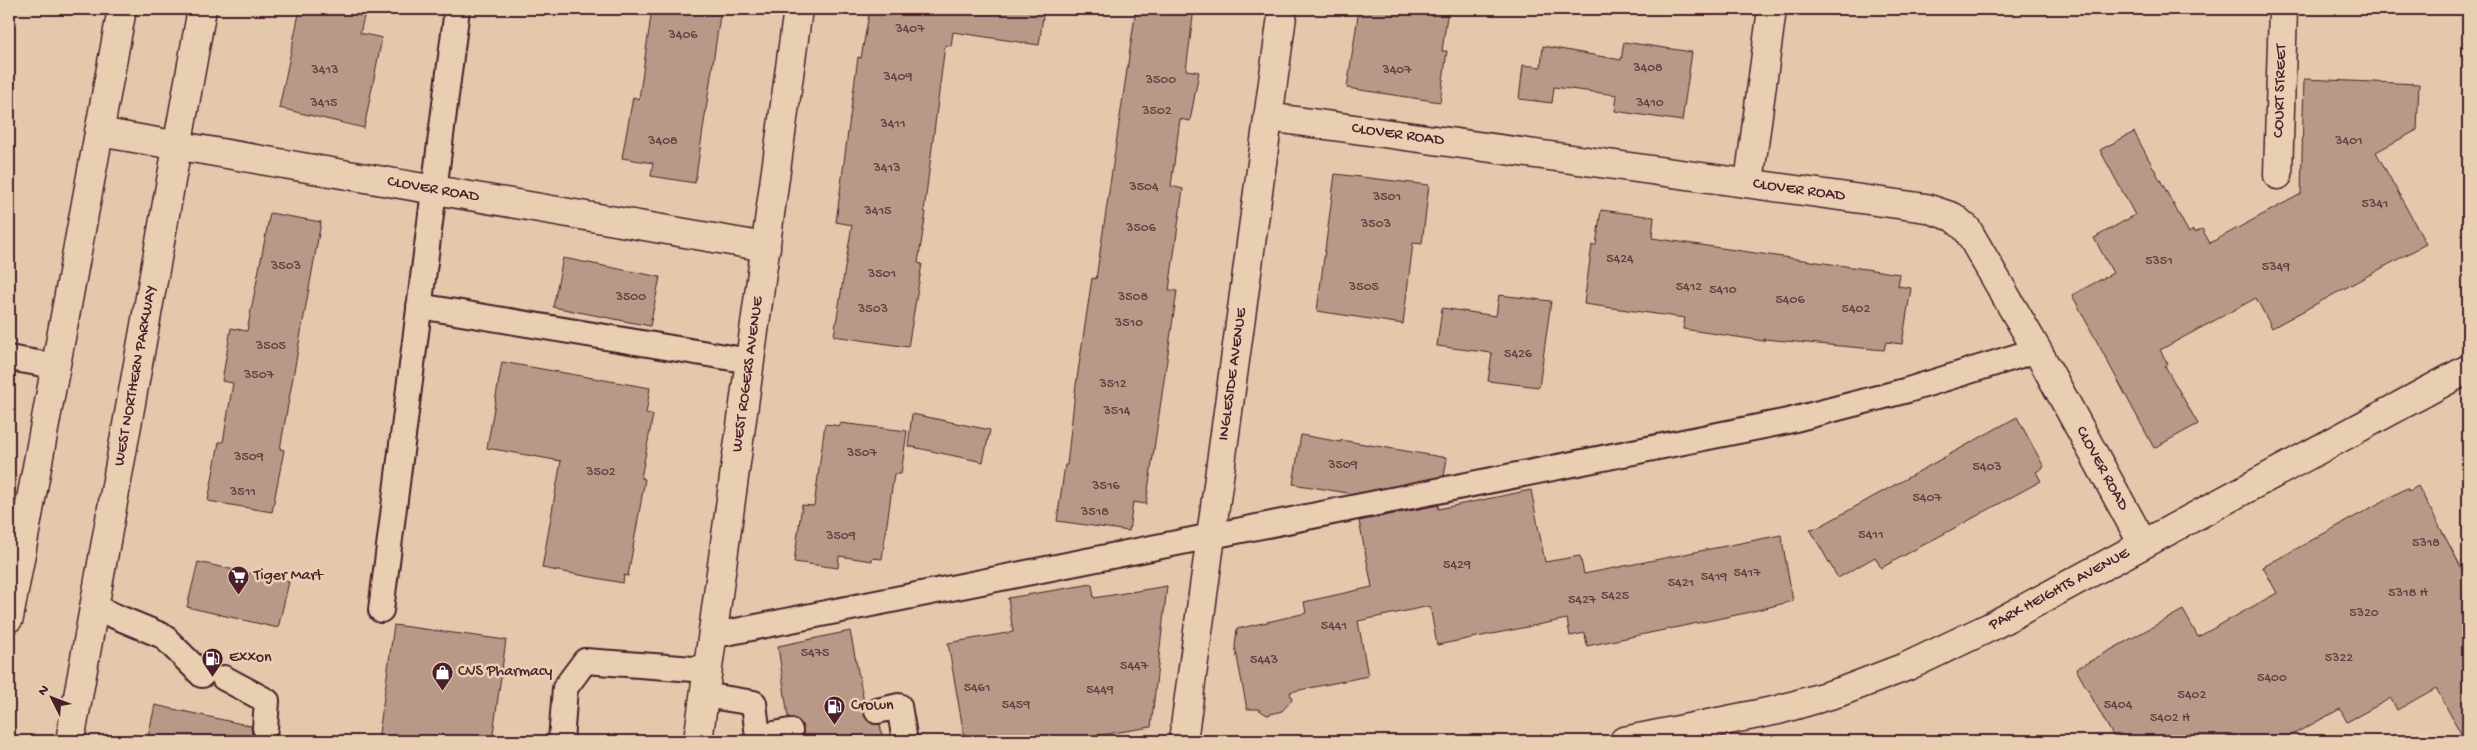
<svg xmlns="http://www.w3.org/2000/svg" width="2477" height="750" font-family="'Gochi Hand',sans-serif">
	<rect width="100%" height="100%" fill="#e3c8ac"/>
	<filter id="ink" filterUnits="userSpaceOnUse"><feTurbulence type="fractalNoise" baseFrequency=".02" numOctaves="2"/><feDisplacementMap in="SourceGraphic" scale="10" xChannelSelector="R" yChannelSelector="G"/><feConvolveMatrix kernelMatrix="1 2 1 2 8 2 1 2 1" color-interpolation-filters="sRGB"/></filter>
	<g filter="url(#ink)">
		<path fill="#b89987" stroke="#4a1f2b" d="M 300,9 L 366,9 L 360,33 L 382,38 L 364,128 L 279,108 Z
			M 652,9 L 721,9 L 695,183 L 651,176 L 653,163 L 622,158 L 633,97 L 639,99 Z
			M 870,9 L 1044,9 L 1039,45 L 953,32 L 951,46 L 945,45 L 924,211 L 926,212 L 918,263 L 922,264 L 908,347 L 834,336 L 852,225 L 836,222 L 858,57 L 861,58 Z
			M 1136,9 L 1194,9 L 1186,70 L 1199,72 L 1190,121 L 1180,119 L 1171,186 L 1183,189 L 1169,290 L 1177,291 L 1146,504 L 1133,502 L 1129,531 L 1057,521 L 1065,465 L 1067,465 L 1075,392 L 1092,278 L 1096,279 Z
			M 1359,9 L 1448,9 L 1442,51 L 1447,51 L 1440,102 L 1347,88 Z
			M 1624,42 L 1692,52 L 1682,121 L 1615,111 L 1617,95 L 1554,87 L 1552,103 L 1519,99 L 1523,65 L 1541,67 L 1543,46 L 1621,60 Z
			M 2304,79 L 2419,84 L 2417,130 L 2376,152 L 2426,244 L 2272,328 L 2256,298 L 2160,350 L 2168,364 L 2165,366 L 2198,424 L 2154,448 L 2072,295 L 2113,273 L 2094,238 L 2135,215 L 2100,150 L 2134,132 L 2189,233 L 2193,230 L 2194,233 L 2202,229 L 2210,243 L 2301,194 Z
			M 1335,174 L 1429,185 L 1422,244 L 1413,243 L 1403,324 L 1317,311 Z
			M 1601,210 L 1654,217 L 1652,238 L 1900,274 L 1898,286 L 1911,288 L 1902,344 L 1886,342 L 1884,350 L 1764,339 L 1764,341 L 1683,329 L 1685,318 L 1584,304 L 1592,245 L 1596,245 Z
			M 270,213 L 321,222 L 280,449 L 284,450 L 272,512 L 208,501 L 219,442 L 223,442 L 233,383 L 222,381 L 231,328 L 247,331 Z
			M 563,258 L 660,277 L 650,326 L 553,307 Z
			M 1499,295 L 1551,301 L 1539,387 L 1488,381 L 1492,353 L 1437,346 L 1442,308 L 1496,316 Z
			M 502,362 L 650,388 L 646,414 L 653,415 L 641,478 L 645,479 L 628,576 L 624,575 L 623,583 L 542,568 L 561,461 L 487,448 Z
			M 912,414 L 990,430 L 983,462 L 908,446 Z
			M 2017,417 L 2044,467 L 2036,472 L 2041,481 L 1881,568 L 1875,557 L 1838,578 L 1810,529 L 1817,528 Z
			M 840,423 L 907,431 L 901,474 L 894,474 L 882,559 L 872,558 L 872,561 L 839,556 L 838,568 L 794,562 L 802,505 L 814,506 L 825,424 L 840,426 Z
			M 1301,435 L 1341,442 L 1341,440 L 1447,458 L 1444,476 L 1354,494 L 1293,484 Z
			M 2418,486 L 2468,580 L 2468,741 L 2465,741 L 2436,688 L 2397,710 L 2391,698 L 2347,722 L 2340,709 L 2281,741 L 2116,741 L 2076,669 L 2183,610 L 2198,637 L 2277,593 L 2263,567 L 2407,488 L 2409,491 Z
			M 1531,490 L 1545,562 L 1580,556 L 1584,574 L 1781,535 L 1793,601 L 1746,613 L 1587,646 L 1585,633 L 1570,636 L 1567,619 L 1437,645 L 1430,606 L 1358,621 L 1368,676 L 1290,692 L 1292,700 L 1282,711 L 1267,715 L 1258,709 L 1247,709 L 1235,646 L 1237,629 L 1306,613 L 1304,602 L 1372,587 L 1359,521 L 1439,505 L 1438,509 Z
			M 198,562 L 289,582 L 278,628 L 187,607 Z
			M 1092,584 L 1094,598 L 1167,586 L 1151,727 L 1063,741 L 965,741 L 948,643 L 1013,632 L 1008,598 Z
			M 394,625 L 506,640 L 492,741 L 378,741 Z
			M 850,631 L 864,702 L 867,702 L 864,715 L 872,724 L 880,724 L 883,741 L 799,741 L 803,735 L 803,728 L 800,722 L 788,717 L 778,646 Z
			M 155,705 L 251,726 L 252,734 L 258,741 L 147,741 Z"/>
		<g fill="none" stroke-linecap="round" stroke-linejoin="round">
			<defs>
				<path id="service" d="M 419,306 L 750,361
					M 9,358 L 55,366
					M 93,607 L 163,636 L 202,675
					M 381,610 L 457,9
					M 711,636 L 1788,421 L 1908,390 L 2037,350
					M 224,678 L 267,701 L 265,728
					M 704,695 L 754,703 L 758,737
					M 877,711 L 899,706 L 905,741
					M 561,741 L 565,688 L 585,661 L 708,670
					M 758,741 L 758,737 L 790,731"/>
				<g id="minor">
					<path id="s1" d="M 1268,117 L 1926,208 L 1953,217 L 1967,229 L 2037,350 L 2143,544"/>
					<path id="s2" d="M 99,132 L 766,247"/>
					<path id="s3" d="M 2278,175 L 2283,9"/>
					<path d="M 1749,182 L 1772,9"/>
					<path id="s4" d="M 698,741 L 798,9"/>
					<path id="s5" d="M 1183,741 L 1283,9"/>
				</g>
				<g id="secondary">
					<path id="s6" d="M 1624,741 L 1778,710 L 1840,692 L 1908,666 L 1990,627 L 2468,369"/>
				</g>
				<g id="primary">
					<path d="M 9,618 L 122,9"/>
					<path id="s7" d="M 70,741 L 202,9"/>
				</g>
			</defs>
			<use href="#service" stroke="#4a1f2b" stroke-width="28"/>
			<use href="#minor" stroke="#4a1f2b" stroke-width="31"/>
			<use href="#secondary" stroke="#4a1f2b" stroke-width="31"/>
			<use href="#primary" stroke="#4a1f2b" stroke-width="31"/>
			<use href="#service" stroke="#e9cfb1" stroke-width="24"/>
			<use href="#minor" stroke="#e9cfb1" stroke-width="28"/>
			<use href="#secondary" stroke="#e9cfb1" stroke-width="28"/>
			<use href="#primary" stroke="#e9cfb1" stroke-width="28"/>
		</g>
	</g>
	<defs>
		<symbol id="supermarket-pin" viewBox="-11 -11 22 30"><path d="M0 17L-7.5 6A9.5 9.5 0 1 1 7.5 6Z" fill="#4a1f2b" stroke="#e9cfb1"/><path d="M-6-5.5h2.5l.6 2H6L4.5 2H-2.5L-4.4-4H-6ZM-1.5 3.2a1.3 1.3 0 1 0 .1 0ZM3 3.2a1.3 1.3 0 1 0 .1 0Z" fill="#fff"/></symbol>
		<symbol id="fuel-pin" viewBox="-11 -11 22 30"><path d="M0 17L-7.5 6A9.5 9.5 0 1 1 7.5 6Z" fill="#4a1f2b" stroke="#e9cfb1"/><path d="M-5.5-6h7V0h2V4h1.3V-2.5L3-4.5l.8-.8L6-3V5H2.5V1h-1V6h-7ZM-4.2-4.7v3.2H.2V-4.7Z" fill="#fff"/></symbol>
		<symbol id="shop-pin" viewBox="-11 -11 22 30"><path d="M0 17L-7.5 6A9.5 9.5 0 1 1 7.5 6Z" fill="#4a1f2b" stroke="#e9cfb1"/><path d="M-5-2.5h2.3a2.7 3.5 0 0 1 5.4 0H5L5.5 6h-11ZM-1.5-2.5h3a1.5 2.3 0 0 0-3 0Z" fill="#fff"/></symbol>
	</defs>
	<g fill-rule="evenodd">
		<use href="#supermarket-pin" x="226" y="564" width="25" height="34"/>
		<use href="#fuel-pin" x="200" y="646" width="25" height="34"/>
		<use href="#shop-pin" x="430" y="660" width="25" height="34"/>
		<use href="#fuel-pin" x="822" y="694" width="25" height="34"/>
	</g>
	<g text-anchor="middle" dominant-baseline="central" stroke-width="5" stroke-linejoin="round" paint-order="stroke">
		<g font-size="14" fill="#663e42">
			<text x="910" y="29">3407</text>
			<text x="683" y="35">3406</text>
			<text x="1648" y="68">3408</text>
			<text x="325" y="70">3413</text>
			<text x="1397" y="70">3407</text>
			<text x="898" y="77">3409</text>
			<text x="1161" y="80">3500</text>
			<text x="324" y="103">3415</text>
			<text x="1650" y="103">3410</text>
			<text x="1157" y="111">3502</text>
			<text x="893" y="124">3411</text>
			<text x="663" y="141">3408</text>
			<text x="2349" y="141">3401</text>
			<text x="887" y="168">3413</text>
			<text x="1144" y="187">3504</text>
			<text x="1387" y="197">3501</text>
			<text x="2375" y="204">5341</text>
			<text x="878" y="211">3415</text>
			<text x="1376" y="224">3503</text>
			<text x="1141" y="228">3506</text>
			<text x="1620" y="259">5424</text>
			<text x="2159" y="261">5351</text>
			<text x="286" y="266">3503</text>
			<text x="2276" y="267">5349</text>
			<text x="882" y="274">3501</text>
			<text x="1364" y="287">3505</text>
			<text x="1689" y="287">5412</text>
			<text x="1723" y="290">5410</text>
			<text x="631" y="297">3500</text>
			<text x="1133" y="297">3508</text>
			<text x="1790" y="300">5406</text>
			<text x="873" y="309">3503</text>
			<text x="1856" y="309">5402</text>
			<text x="1129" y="323">3510</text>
			<text x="271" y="346">3505</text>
			<text x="1518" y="354">5426</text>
			<text x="259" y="375">3507</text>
			<text x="1113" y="384">3512</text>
			<text x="1117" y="411">3514</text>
			<text x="862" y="453">3507</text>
			<text x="249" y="457">3509</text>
			<text x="1343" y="465">3509</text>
			<text x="1987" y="467">5403</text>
			<text x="601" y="472">3502</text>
			<text x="1106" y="486">3516</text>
			<text x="243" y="492">3511</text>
			<text x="1927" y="498">5407</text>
			<text x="1095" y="512">3518</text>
			<text x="1871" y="535">5411</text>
			<text x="841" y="536">3509</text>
			<text x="2426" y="543">5318</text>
			<text x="1457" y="565">5429</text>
			<text x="1747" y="573">5417</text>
			<text x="1714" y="577">5419</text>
			<text x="1681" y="583">5421</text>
			<text x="2408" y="593">5318 H</text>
			<text x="1615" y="596">5425</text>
			<text x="1582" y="600">5427</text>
			<text x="2364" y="613">5320</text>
			<text x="1334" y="626">5441</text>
			<text x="815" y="653">5475</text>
			<text x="2339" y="658">5322</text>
			<text x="1264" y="660">5443</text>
			<text x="1134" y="666">5447</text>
			<text x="2272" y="678">5400</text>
			<text x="977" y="688">5461</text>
			<text x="1100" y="690">5449</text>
			<text x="2192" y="695">5402</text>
			<text x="1016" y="705">5459</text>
			<text x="2118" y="705">5404</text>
			<text x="2170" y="718">5402 H</text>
		</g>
		<g font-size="16" fill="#4a1f2b" stroke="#e9cfb1">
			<text stroke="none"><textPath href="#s3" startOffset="84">COURT STREET</textPath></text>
			<text stroke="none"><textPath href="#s1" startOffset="131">CLOVER ROAD</textPath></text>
			<text stroke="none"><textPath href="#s1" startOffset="536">CLOVER ROAD</textPath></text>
			<text stroke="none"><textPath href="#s2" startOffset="339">CLOVER ROAD</textPath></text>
			<text stroke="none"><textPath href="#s7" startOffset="371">WEST NORTHERN PARKWAY</textPath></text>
			<text stroke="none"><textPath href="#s4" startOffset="370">WEST ROGERS AVENUE</textPath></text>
			<text stroke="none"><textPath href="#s5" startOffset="370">INGLESIDE AVENUE</textPath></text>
			<text stroke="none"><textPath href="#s1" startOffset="986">CLOVER ROAD</textPath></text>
			<text stroke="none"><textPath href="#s6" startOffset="464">PARK HEIGHTS AVENUE</textPath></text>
		</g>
		<g font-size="16" fill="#4a1f2b" stroke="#e9cfb1" text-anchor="start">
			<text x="254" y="576">Tiger Mart</text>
			<text x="229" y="658">Exxon</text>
			<text x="458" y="672">CVS Pharmacy</text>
			<text x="851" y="706">Crown</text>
		</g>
	</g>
	<rect width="2477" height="750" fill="none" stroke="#e9cfb1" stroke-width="30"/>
	<rect x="15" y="15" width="2447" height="720" fill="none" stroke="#4a1f2b" stroke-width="2" filter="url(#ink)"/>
	<g transform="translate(52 698) rotate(312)" stroke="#e9cfb1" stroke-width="4" paint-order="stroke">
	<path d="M0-4L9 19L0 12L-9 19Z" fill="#4a1f2b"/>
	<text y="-8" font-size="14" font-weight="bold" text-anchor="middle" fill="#4a1f2b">N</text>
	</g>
</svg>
